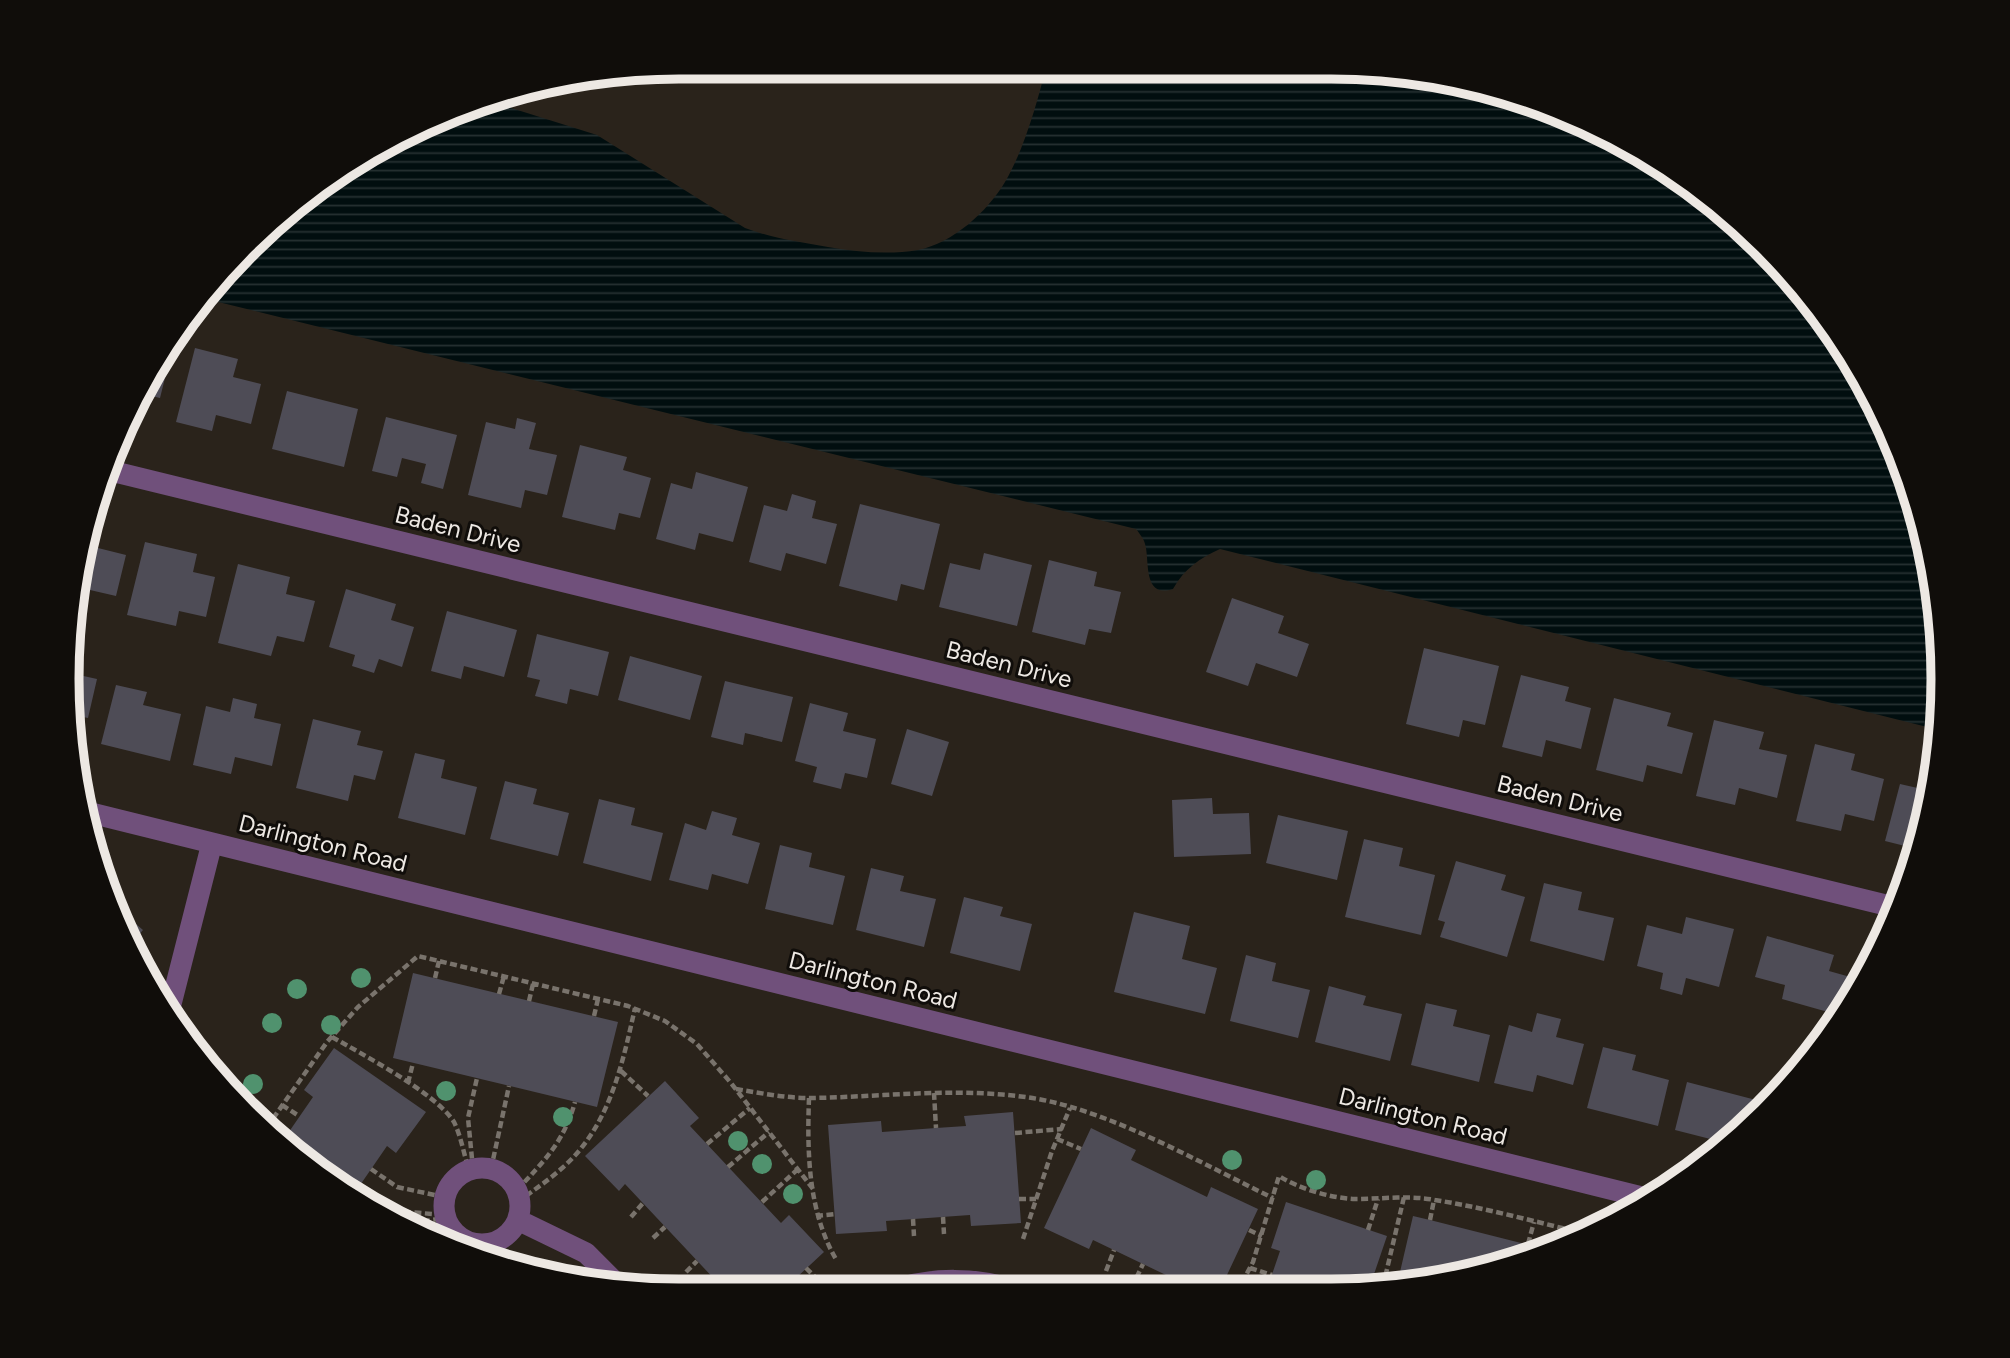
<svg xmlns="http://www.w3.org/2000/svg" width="2010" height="1358" font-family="Figtree,sans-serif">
	<defs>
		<pattern id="water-rules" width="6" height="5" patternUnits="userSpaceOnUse" patternTransform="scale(1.75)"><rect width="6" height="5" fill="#010e0f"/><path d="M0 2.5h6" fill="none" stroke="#263132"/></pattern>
	</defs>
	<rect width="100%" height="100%" fill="#2a231b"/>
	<path fill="url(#water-rules)" d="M 1331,66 L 1450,78 L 1602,130 L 1764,246 L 1840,338 L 1897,444 L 1932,559 L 1943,679 L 1939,730 L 1220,549 C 1200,558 1184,569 1173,589 C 1142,599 1150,560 1145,544 C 1144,539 1139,533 1136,529 L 202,298 L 338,170 L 483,99 L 597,135 L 745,228 C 772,238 799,242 828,247 C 857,252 889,255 918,250 C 953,243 987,212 1005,182 C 1023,152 1038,101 1046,67 Z"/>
	<path fill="#4e4c56" d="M 195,348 L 238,359 L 233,377 L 261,384 L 251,424 L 216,415 L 212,431 L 176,422 Z
		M 166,353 L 171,354 L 160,398 L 143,394 Z
		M 287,391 L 358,409 L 344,467 L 272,449 Z
		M 386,417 L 457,435 L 443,489 L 421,483 L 426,464 L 402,458 L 397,477 L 372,471 Z
		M 517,418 L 536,423 L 529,449 L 557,455 L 547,495 L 525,490 L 521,508 L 468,495 L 486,422 L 515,429 Z
		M 580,445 L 627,457 L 623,470 L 651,478 L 640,518 L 619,513 L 615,530 L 562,517 Z
		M 696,472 L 748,487 L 733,542 L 699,533 L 695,550 L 656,539 L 671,483 L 692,489 Z
		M 792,494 L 816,501 L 812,518 L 837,524 L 826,564 L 786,553 L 781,571 L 749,562 L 764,505 L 787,511 Z
		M 860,504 L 940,524 L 924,590 L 901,584 L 897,601 L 839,586 Z
		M 145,542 L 197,554 L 193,572 L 215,577 L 206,617 L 179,611 L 176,626 L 127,615 Z
		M 90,546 L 126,555 L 116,596 L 90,590 L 86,606 L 76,604 Z
		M 984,553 L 1032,565 L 1017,626 L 939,607 L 950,563 L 980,570 Z
		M 1049,560 L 1097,572 L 1094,586 L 1121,592 L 1111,633 L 1089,629 L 1085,645 L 1032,632 Z
		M 238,564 L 290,577 L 286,594 L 315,601 L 304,642 L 277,636 L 271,656 L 218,643 Z
		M 346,589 L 396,604 L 391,620 L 414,627 L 402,667 L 379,659 L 374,673 L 352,666 L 355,655 L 329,647 Z
		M 1232,598 L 1284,616 L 1278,633 L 1309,644 L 1297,677 L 1256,663 L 1248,686 L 1206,672 Z
		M 447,611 L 517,630 L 504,677 L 464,666 L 461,679 L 431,671 Z
		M 537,634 L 609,652 L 598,696 L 570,689 L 567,704 L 535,696 L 540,680 L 527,677 Z
		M 1424,648 L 1499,666 L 1485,725 L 1463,720 L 1459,737 L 1406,724 Z
		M 630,656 L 702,676 L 690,720 L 618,700 Z
		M 70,673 L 97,679 L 88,718 L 73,715 Z
		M 1521,675 L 1569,687 L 1565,701 L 1591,708 L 1581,749 L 1546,740 L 1542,757 L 1502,747 Z
		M 725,681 L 793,697 L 782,742 L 745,733 L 743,745 L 711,737 Z
		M 116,685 L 147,692 L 143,705 L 181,714 L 170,761 L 101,744 Z
		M 233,698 L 257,704 L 254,718 L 281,724 L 272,766 L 235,757 L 231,774 L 193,765 L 206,706 L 230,712 Z
		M 1614,698 L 1671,713 L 1667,726 L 1693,733 L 1682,774 L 1647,765 L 1643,782 L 1596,770 Z
		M 810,703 L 848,713 L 843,731 L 876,739 L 867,778 L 845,773 L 841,789 L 813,782 L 817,767 L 795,761 Z
		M 313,719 L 361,731 L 357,745 L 383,751 L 375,780 L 354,775 L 348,801 L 296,788 Z
		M 1714,720 L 1764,732 L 1759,749 L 1787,755 L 1777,798 L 1739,788 L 1735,805 L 1696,796 Z
		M 907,729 L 949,742 L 932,796 L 891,784 Z
		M 1815,744 L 1855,754 L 1851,770 L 1884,779 L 1874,821 L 1845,814 L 1841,831 L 1796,821 Z
		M 415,753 L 445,760 L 441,778 L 477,787 L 465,835 L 398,818 Z
		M 1926,774 L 1934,776 L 1932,798 L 1917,849 L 1885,841 L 1900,784 L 1922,789 Z
		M 505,781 L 537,789 L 533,804 L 569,813 L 558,856 L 490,839 Z
		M 1212,798 L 1213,814 L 1249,813 L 1251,854 L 1174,857 L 1172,800 Z
		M 599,799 L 635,808 L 631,825 L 663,833 L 651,881 L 583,863 Z
		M 712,811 L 737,818 L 732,835 L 760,843 L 748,884 L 712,874 L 708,890 L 669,880 L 685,823 L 706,830 Z
		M 1278,815 L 1348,831 L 1337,880 L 1266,863 Z
		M 1364,839 L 1403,848 L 1399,866 L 1435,875 L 1421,935 L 1345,917 Z
		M 780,845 L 812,853 L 809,867 L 845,876 L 833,925 L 765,909 Z
		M 1456,861 L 1506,875 L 1501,890 L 1525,897 L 1507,957 L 1440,937 L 1445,922 L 1438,920 Z
		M 871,868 L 904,876 L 900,891 L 936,899 L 924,947 L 856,930 Z
		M 1544,883 L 1582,892 L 1578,910 L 1614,918 L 1604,961 L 1530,941 Z
		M 964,897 L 1003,907 L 1000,916 L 1032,924 L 1020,971 L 950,953 Z
		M 121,911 L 143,930 L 132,943 Z
		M 1134,912 L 1190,926 L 1182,959 L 1217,968 L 1205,1014 L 1114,992 Z
		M 1686,917 L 1734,929 L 1719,987 L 1686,978 L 1682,995 L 1660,989 L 1663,973 L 1637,966 L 1647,925 L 1682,934 Z
		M 1767,936 L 1834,955 L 1829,971 L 1861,980 L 1842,1016 L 1782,999 L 1785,985 L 1755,977 Z
		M 1246,955 L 1276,963 L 1272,981 L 1310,990 L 1298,1038 L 1230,1021 Z
		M 413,973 L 618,1022 L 597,1107 L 393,1058 Z
		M 1329,986 L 1366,996 L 1363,1005 L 1402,1014 L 1390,1061 L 1315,1042 Z
		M 1426,1003 L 1457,1010 L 1453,1026 L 1490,1035 L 1479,1082 L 1411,1065 Z
		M 1537,1013 L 1561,1019 L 1556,1037 L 1584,1044 L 1573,1085 L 1537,1075 L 1533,1092 L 1494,1083 L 1509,1025 L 1532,1032 Z
		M 1603,1047 L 1636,1055 L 1632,1070 L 1669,1080 L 1658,1126 L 1587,1108 Z
		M 334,1048 L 426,1112 L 396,1153 L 387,1146 L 356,1191 L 284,1139 L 313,1097 L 304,1090 Z
		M 665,1081 L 699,1118 L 690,1126 L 781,1223 L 789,1215 L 824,1252 L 781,1292 L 713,1292 L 711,1290 L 718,1283 L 625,1184 L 619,1191 L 585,1156 Z
		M 1687,1082 L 1756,1100 L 1749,1124 L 1726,1143 L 1675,1130 Z
		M 1013,1112 L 1021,1223 L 971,1226 L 970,1215 L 886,1221 L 887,1231 L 836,1234 L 828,1125 L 881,1121 L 882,1132 L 936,1128 L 966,1126 L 964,1116 Z
		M 1091,1128 L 1136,1150 L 1131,1160 L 1207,1197 L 1211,1187 L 1258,1209 L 1219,1292 L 1171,1292 L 1163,1288 L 1168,1276 L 1093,1240 L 1089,1249 L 1044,1228 Z
		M 1286,1202 L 1387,1236 L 1371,1283 L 1361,1279 L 1358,1289 L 1331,1292 L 1266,1292 L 1280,1251 L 1271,1248 Z
		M 1413,1216 L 1430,1220 L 1549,1250 L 1451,1280 L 1397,1285 Z"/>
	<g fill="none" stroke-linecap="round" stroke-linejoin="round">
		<path stroke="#79736c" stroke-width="4.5" stroke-dasharray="7 3.5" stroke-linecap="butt" d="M 435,978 L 439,961
			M 499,994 L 504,976
			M 529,1001 L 533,984
			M 594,1016 L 598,999
			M 332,1037 C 362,1054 437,1094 454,1122 C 461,1136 464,1155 469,1170
			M 621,1071 L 648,1096
			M 408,1083 L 413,1063
			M 736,1089 C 760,1093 785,1098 810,1098 C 886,1097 963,1086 1038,1099 C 1115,1113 1202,1164 1273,1198
			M 934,1093 L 936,1128
			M 809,1098 C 807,1153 808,1212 837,1261
			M 282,1105 L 299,1116
			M 267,1127 L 327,1042 L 358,1007 L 418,956 L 628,1006 L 665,1021 L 697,1044 L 731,1083 L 813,1189
			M 1015,1133 L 1062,1129
			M 1057,1139 L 1081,1149
			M 707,1144 L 750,1108
			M 728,1167 L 769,1132
			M 371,1169 L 397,1187 L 444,1197
			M 473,1169 L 468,1118 L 477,1078
			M 491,1169 L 509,1086
			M 517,1190 C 544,1161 564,1142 575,1102
			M 526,1196 C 538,1187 550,1179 561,1169 C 609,1128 622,1066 635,1008
			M 1019,1199 L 1036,1199
			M 762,1202 L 798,1169
			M 383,1210 L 445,1215
			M 816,1216 L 835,1214
			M 631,1217 L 643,1203
			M 943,1217 L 944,1234
			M 913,1219 L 914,1236
			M 1430,1220 L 1434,1200
			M 402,1224 L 446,1218
			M 1249,1230 L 1262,1236
			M 1368,1230 L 1378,1199
			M 653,1238 L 665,1227
			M 1023,1239 L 1052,1151 L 1070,1108
			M 1528,1244 L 1534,1222
			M 462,1247 L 464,1241
			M 806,1268 L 816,1278
			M 1250,1268 L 1272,1275
			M 1106,1271 L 1114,1250
			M 686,1272 L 697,1261
			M 1383,1286 L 1404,1197
			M 1132,1287 L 1143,1264
			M 1237,1292 L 1253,1262 L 1279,1176 C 1300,1189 1330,1198 1355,1199 C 1382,1199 1408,1195 1435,1200 C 1486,1208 1536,1222 1587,1234"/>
		<path stroke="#70507b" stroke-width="21" d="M 107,470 L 1898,908
			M 83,811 L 1650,1199
			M 169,1012 L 212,843
			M444 1206a38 38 0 1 1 76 0a38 38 0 1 1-76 0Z
			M 518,1220 L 586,1253 L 619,1286
			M 889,1292 C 929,1276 980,1277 1020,1292"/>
	</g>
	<g fill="#50926e">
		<circle cx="361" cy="978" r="10"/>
		<circle cx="297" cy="989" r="10"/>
		<circle cx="272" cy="1023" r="10"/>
		<circle cx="331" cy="1025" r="10"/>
		<circle cx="253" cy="1084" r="10"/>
		<circle cx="446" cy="1091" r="10"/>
		<circle cx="563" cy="1117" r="10"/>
		<circle cx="738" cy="1141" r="10"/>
		<circle cx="1232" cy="1160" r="10"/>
		<circle cx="762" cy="1164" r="10"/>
		<circle cx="1316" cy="1180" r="10"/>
		<circle cx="793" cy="1194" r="10"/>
	</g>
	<g text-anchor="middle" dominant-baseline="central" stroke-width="6" stroke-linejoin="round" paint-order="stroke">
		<g font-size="24" fill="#ede8e3" stroke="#100d0a">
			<text transform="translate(458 529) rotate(14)">Baden Drive</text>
			<text transform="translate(1009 664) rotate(14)">Baden Drive</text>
			<text transform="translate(1560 798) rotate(14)">Baden Drive</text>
			<text transform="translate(323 843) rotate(14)">Darlington Road</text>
			<text transform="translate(873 980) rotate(14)">Darlington Road</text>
			<text transform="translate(1423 1116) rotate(14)">Darlington Road</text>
		</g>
	</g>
	<path d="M0 0H2010V1358H0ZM679 79H1331A600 600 0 0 1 1931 679V679A600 600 0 0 1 1331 1279H679A600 600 0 0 1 79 679V679A600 600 0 0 1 679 79Z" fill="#100d0a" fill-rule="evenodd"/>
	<path fill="none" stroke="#ede8e3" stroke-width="9" d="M679 79H1331A600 600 0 0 1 1931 679V679A600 600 0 0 1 1331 1279H679A600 600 0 0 1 79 679V679A600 600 0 0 1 679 79Z"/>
</svg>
